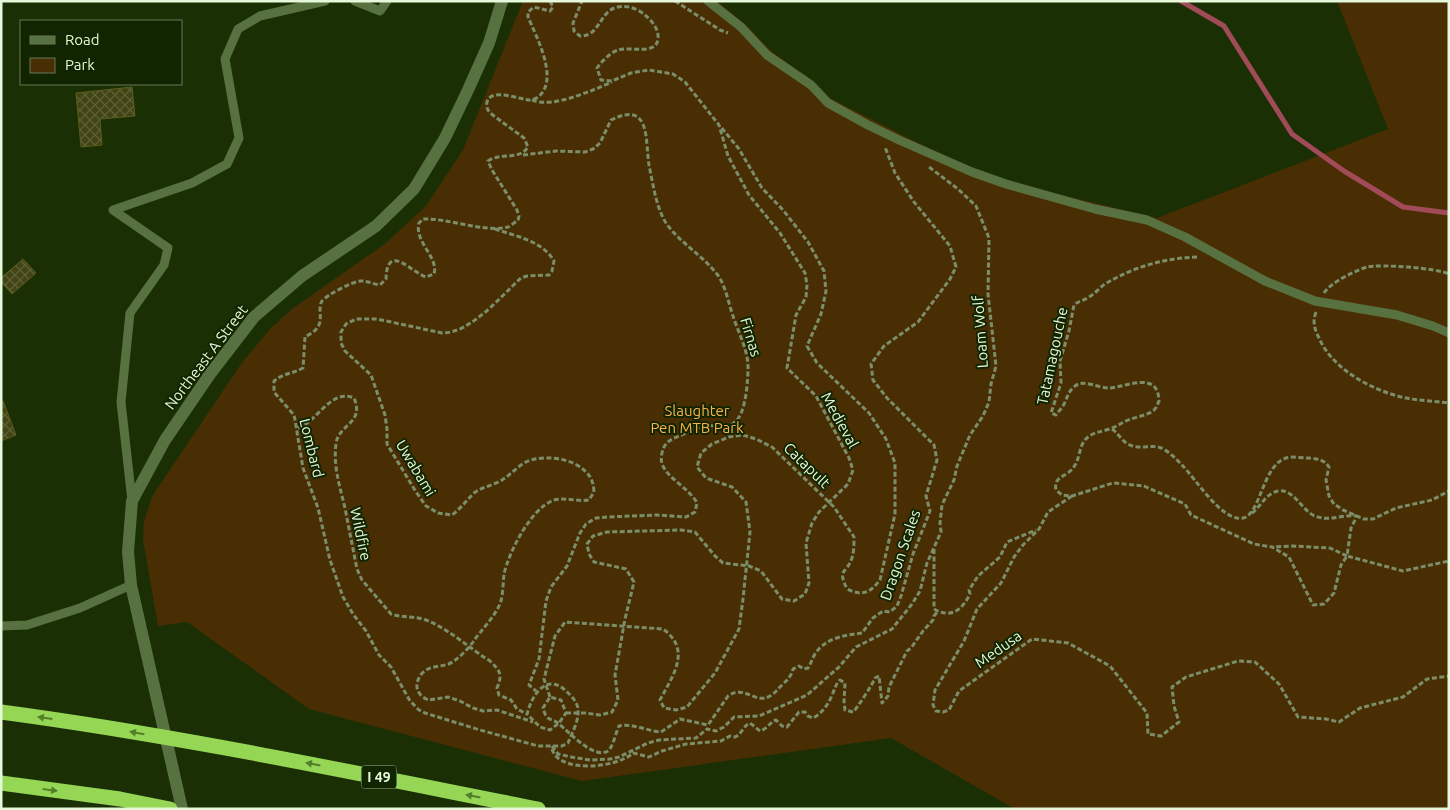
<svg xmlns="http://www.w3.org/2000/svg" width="1450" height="810" font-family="Ubuntu,sans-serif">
	<defs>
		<pattern id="building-cross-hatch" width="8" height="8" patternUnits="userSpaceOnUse" patternTransform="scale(1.25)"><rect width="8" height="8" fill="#424414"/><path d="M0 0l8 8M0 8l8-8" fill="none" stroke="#5d6036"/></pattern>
	</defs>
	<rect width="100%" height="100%" fill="#1b2f05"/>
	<path fill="#4a2e03" d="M 523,1 L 717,1 L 747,26 L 771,51 L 814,82 L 830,98 L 904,136 L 978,171 L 1045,191 L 1157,218 L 1388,129 L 1337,1 L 1449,1 L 1449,809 L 1015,809 L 891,738 L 582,781 L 309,709 L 187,622 L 158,626 L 143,539 L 144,521 L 153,495 L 241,364 L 270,329 L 292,309 L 386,243 L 426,206 L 463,150 Z"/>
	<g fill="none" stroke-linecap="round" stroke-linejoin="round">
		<path stroke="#a14b59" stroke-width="5" d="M 1181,1 L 1224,26 L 1292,134 L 1344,171 L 1403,207 L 1449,213"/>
	</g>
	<path fill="url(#building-cross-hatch)" stroke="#5b5d1b" d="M 132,87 L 135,116 L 100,119 L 102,145 L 81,147 L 76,93 Z
		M 23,259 L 36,273 L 12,294 L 1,282 L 1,278 Z
		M 1,401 L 3,401 L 16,435 L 1,441 Z"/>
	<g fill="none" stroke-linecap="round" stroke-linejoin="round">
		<path stroke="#7b8e6a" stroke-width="3" stroke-dasharray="5 2.5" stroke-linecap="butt" d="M 550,1 L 553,7 L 550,11 L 534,7 L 528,12 L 528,17 C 536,36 560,80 538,97 C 537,98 532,100 530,100 C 521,100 491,87 487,102 C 486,106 487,109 490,113 L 524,138 L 528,147 C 519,161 501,152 488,161 L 492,170 L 517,210 L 519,216 L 518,220 C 515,222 511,226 508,227 C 485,233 448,218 423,219 L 419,223 C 414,242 439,257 434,274 L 426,277 C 411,272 387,242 386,279 L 380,285 C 373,284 368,281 361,281 C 353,281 327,295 322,301 C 317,309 324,320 317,328 C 315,332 308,335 305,337 L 303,368 C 292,374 284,373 274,381 L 274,392 L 294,415 L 295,420 L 303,468 L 318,508 L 330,560 L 343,597 L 353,614 L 366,631 L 379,655 L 391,667 L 410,701 L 419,710 L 425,713 L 480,730 L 538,746 L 562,746 L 568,743 C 572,733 579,721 578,710 C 578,705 575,700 571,696 C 550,671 534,689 527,714 L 540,727 L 550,730 L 559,723 L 566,713 L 561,700 L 550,697 L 543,708 C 544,711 545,716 548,718 C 551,720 556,721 559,724 C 568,731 594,760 608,751 C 613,747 616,732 619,726 C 633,723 647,731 661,732 L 680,719 L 708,725 L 728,696 C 745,684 755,705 770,696 C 774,694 778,689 782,685 C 787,680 791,677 793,669 L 799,666 L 804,669 L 808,668 C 812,662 813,655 818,650 C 829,637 847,635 862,633 L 873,618 L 883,611 L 890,612 L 897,606 L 901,596 L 913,554 L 930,511 L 926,496 L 937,460 L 934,445 L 887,398 L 873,380 L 871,364 L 884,346 L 918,322 L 950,279 L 956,267 L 950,246 L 914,202 L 895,173 L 885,147
			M 675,1 L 720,30 L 728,33
			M 532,100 C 552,109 593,90 612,82
			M 523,155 L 556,151 L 585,152 L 593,149 L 600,143 L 611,120 C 651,100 645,140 649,165 C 653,184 656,207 666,223 C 679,242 702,255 717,274 C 726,286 728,302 733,316 C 738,332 748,350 748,367 C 748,380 746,412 736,421 C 727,431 715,424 704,426 C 698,428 692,431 686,433 C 674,439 665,439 662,453 C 661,457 661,460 662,464 C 668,479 689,488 697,503 L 695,512 L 686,517 L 657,515 L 607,517 L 596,518 L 586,524 L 580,533 L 567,566 L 551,587 L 546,601 L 539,659 L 529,685 L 536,691
			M 495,229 C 515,236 543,241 554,261 L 552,271 L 549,275 L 527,276 L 521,278 C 500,297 471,333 442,333 L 377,319 L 356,319 L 346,324 L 341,332 L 341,343 L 345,351 L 371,375 L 385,415 L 387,429 L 387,444 L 416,492 L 426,506 L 438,513 L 452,515 C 462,507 466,501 474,493 C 482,487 494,485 502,480 C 510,475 516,468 524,463 C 538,455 563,457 577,465 C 589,473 593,478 594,492 L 589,500 C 578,502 565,497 554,500 C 531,508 509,552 504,574 C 503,583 503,593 501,601 C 496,616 481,630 473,642 C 468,649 461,656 454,661 C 446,667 437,665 428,669 C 419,673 413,686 420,694 C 422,697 426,699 429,700 L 448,697 L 460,701 L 473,708 L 483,711 L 497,710 L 533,722
			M 1197,257 C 1165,258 1133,267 1105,284 C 1099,288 1094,295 1087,298 C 1083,301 1078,301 1074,305 L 1069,331 L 1060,361 L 1061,383 L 1051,413 L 1056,415 C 1058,412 1061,409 1063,406 C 1067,399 1068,391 1075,386 C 1084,379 1098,388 1109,388 C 1127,387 1158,370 1159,401 C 1157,405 1156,409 1153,411 C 1147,415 1137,417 1131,419 C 1122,422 1115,428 1106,430 C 1100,432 1096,432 1091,435 C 1077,443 1082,457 1073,468 C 1067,477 1053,476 1056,490 L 1062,495 L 1072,496 L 1113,483 L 1144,486 L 1185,504 L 1191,515 L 1254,544 L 1272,547 L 1289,557 L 1313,605 L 1324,604 L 1334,593 L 1341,565 L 1347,556 L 1403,571 L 1449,561
			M 1324,293 C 1330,283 1356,270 1367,267 C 1381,264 1436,268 1449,274
			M 1316,312 C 1312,322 1315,330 1319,338 C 1333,370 1373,391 1406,398 C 1420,401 1435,401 1449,403
			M 298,428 C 317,422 331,388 354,398 C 365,424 338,424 336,444 C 333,466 340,487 345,508 C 349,529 353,549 357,569 L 362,580 L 391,614 C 403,618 415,616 426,620 C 449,629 469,648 490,661 C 500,671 503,674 497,688 L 499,695 L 511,700 L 517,709 L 527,714
			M 1112,429 C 1118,433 1122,441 1128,444 C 1138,450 1148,445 1158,447 C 1167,449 1176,459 1182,465 C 1195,478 1223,523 1243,518 C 1261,514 1262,466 1286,458 C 1292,456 1302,458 1309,458 C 1317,459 1324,459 1329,467 L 1326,480 L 1329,496 L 1334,504 L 1343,510 L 1364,519 L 1373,519 L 1396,508 L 1432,500 L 1449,491
			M 1072,496 L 1048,512 L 1039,529 L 1023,545 L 1014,557 L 1001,583 L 977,609 L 964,641 L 935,690 L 933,705 L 936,711 L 943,712 L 949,710 L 959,691 L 1032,639 L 1068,643 L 1110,666 L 1147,713 L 1148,734 L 1161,736 L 1179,722 L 1174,706 L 1172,687 L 1186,677 L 1238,661 L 1255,662 L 1279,684 L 1298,717 L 1326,719 L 1339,722 L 1360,708 L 1403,697 L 1427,679 L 1449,676
			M 1252,513 C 1259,508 1264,498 1271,494 C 1291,481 1301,511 1315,516 C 1330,522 1342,514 1357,516 L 1351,528 L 1347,556 L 1330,548 L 1292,546 L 1273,547
			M 934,549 L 934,609 C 951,619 962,610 970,594 L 969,590 L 978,576 L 1000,557 L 1007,542 L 1036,530
			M 550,697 L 544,679 L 555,636 L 565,622 L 663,629 C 692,650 673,675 660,700 L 664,708 L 676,710 L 687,707 L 715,673 L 739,629 L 743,599 L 750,532 L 746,502 L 732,487 L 706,478 L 697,467 L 701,453 L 712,444 L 729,437 L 743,435 L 756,439 L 772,447 L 834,507 L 854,537 C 854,544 854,552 852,558 C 846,575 837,568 847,589 C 862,596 869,594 880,580 L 895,514 L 895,463 L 886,439 L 869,413 L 817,363 L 807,346 L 821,314 L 826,291 L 824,271 L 808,242 L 783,210 L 762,188 L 739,149 L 721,127
			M 566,713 L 585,713 L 600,715 L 612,712 L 618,700 L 615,675 L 625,619 L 634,582 L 626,569 L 594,562 L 589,554 L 587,544 L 593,536 L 607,532 L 681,530 L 695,532 L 715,556 L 723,563 L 749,566 L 761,571 L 782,599 L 794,601 L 805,594 L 809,583 L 806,543 L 812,523 L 819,512 L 848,484 L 853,470 L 849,458 L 816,396 L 787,368 L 796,315 L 806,297 L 807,285 L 805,273 L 780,233 L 749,195 L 728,156 L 719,125 L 685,82 L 673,74 L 649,70 L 631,73 L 612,81 L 601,80 L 597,68 C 602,61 610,53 618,50 C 629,46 656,56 658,39 C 659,30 653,22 646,16 C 637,7 619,2 608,12 C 598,22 596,36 580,36 L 574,31 L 573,23 L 582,1
			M 552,746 L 558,754 L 571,757 L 590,760 L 610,759 L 619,757 L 648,743 L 659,740 L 696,738 L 707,729 L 716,731 L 724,727 L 734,717 L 759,716 L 807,695 L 839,667 L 856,647 L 892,629 L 912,604 L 920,591 L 927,563 L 941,532 L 940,523 L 942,505 L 954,480 L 957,466 L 970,435 L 983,416 L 989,402 L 991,384 L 996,366 L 988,294 L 989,238 L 976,206 L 958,189 L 929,167
			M 552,749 C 559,774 617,768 633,753 L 649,757 L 662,751 L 686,744 L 721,741 L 730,736 L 735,737 C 742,734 743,726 750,723 L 760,731 C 767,729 769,723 776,720 L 782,726 L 787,727 L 799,712 L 805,712 L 808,716 L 813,718 C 821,714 829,704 832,695 C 835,689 835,685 840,680 L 845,683 L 844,701 L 845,710 L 853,712 C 856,710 874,682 875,678 L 879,676 L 882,703 L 888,696 L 889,687 L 907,651 L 911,648 L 923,631 L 933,620 L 934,616 L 938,611"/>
		<path stroke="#577141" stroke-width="9" d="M 355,1 L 380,11 L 387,1
			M 708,1 L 741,27 L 767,55 L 811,85 L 828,103 L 868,125 L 899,140 L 972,172 L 1006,184 L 1095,209 L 1147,220 L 1185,237 L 1265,281 L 1315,301 L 1397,315 L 1433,326 L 1449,333
			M 132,501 L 121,402 L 130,313 L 164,265 L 168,248 L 113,210 L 192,183 L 227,164 L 239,138 L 225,59 L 238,29 L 260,16 L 325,1
			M 1,626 L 27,625 L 80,608 L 131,585"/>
		<path stroke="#577141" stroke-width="12" d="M 182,809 L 131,585 L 128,552 L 132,501 L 165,440 L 210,374 L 254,317 L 302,276 L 376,226 L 414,189 L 445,138 L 468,90 L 489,43 L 502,1"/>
		<path stroke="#95d655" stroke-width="15" d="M 1,712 C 181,736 360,774 538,809
			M 1,783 L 120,799 L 170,809"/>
	</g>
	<defs><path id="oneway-solid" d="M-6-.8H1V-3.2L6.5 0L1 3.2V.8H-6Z" transform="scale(1.25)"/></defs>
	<g fill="#537e2a">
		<use href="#oneway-solid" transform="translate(45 718) rotate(-172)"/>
		<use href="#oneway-solid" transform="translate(137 733) rotate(-170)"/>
		<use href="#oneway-solid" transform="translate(313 764) rotate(-169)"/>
		<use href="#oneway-solid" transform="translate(50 790) rotate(7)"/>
		<use href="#oneway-solid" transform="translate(473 796) rotate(-169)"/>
	</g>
	<g text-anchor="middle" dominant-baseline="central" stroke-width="4" stroke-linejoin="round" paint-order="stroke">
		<rect fill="#112500" stroke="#a6b999" stroke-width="1" x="361.5" y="765.5" width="35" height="23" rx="4"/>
		<g font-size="14" font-weight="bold" fill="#e6f8da">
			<text x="379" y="777">I 49</text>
		</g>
		<g font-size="15" fill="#e6f8da" stroke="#112500">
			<text transform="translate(980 332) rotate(-94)">Loam Wolf</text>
			<text transform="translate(751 337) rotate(73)">Firnas</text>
			<text transform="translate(1052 356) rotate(-78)">Tatamagouche</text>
			<text transform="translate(206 357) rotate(-53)">Northeast A Street</text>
			<text transform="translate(840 420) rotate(61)">Medieval</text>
			<text transform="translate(312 448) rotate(76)">Lombard</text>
			<text transform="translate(807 465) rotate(44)">Catapult</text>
			<text transform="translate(416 468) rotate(59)">Uwabami</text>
			<text transform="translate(361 534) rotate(78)">Wildfire</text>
			<text transform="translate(900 555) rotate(-71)">Dragon Scales</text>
			<text transform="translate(998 649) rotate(-35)">Medusa</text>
		</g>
		<g font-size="15" fill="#fcb24b" stroke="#112500">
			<text x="697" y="410">Slaughter<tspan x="697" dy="17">Pen MTB Park</tspan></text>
		</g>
	</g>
	<rect width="1450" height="810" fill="none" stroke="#e6f8da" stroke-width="5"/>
	<rect x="20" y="20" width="162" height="65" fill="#112500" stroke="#667957"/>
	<rect x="30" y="36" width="25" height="8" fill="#577141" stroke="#667957"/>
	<text x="65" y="45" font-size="15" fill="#e6f8da">Road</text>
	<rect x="30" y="58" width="25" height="15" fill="#4a2e03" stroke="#667957"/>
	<text x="65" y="70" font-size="15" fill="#e6f8da">Park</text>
</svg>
